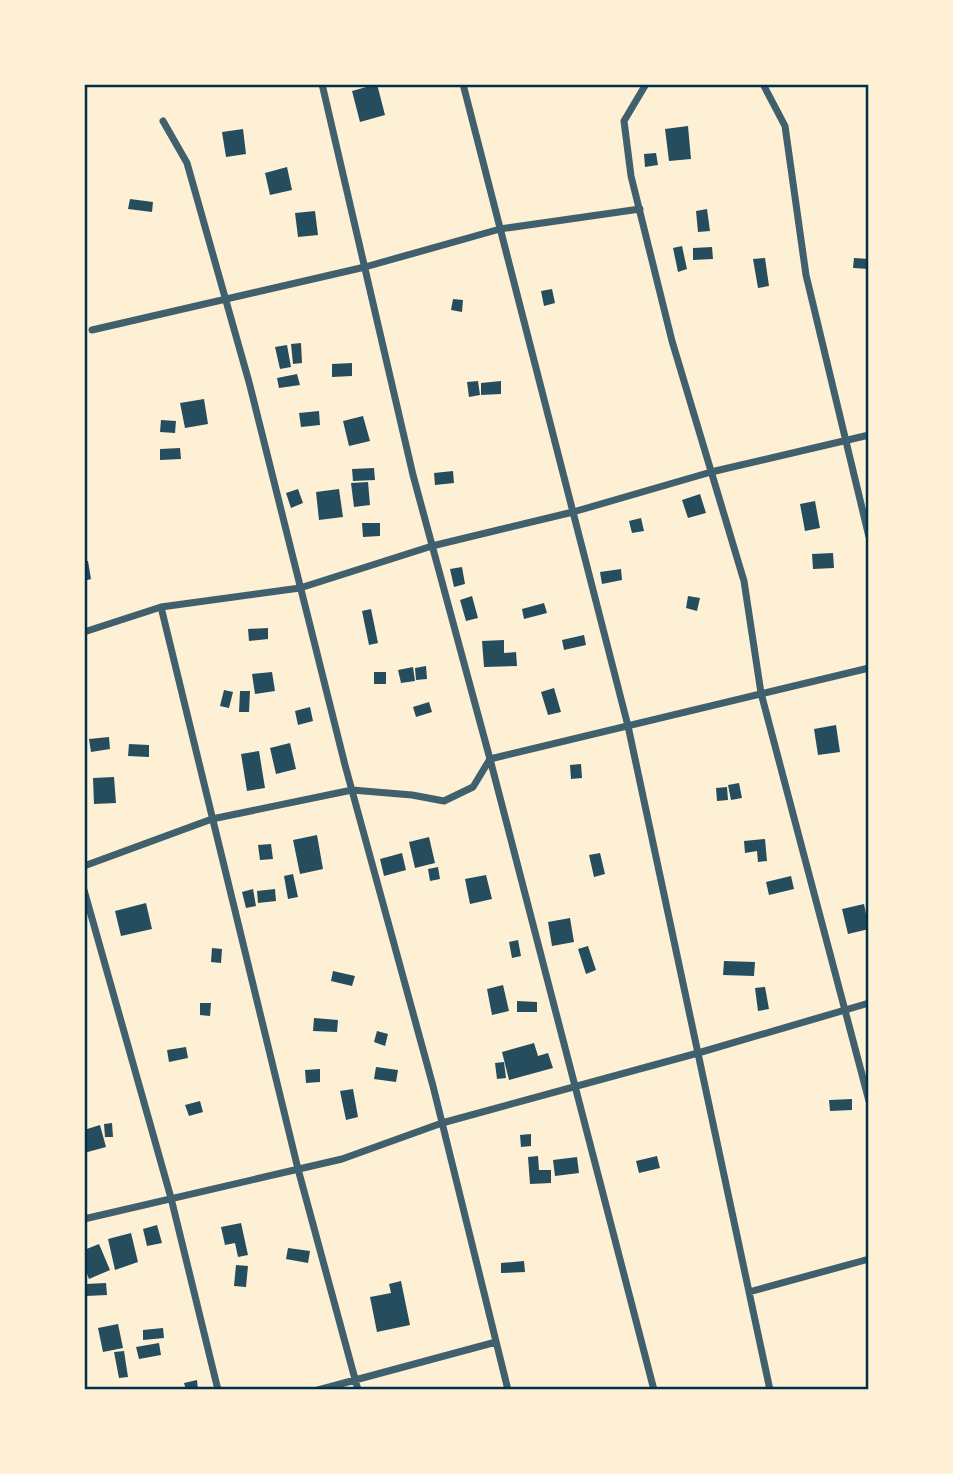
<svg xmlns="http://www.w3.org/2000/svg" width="953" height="1474" font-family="'Public Sans',sans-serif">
	<rect width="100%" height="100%" fill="#fdf0d5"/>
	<path fill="#264d5e" d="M 377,84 L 385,115 L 360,122 L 352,91 Z
		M 688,126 L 691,159 L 669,161 L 665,129 Z
		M 243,129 L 246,154 L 226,157 L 222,132 Z
		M 656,153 L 658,165 L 645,167 L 644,154 Z
		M 287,167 L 292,190 L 270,195 L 265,173 Z
		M 130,199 L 153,202 L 152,212 L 128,209 Z
		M 707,209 L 710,231 L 698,232 L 696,211 Z
		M 315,211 L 318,235 L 298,237 L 295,213 Z
		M 682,246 L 687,269 L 678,272 L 673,248 Z
		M 712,247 L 713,259 L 693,260 L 693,248 Z
		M 765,258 L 769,286 L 758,288 L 753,259 Z
		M 854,258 L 869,259 L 869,269 L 853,268 Z
		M 552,289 L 555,303 L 544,306 L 541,291 Z
		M 453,299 L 463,300 L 462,312 L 451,310 Z
		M 301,343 L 302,363 L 293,364 L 291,344 Z
		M 287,345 L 291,367 L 280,369 L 275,347 Z
		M 352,363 L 352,376 L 332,377 L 332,364 Z
		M 297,374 L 300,385 L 279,388 L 277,378 Z
		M 478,381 L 480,395 L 469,397 L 467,382 Z
		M 501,381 L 501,394 L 481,395 L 481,383 Z
		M 204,399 L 208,424 L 185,428 L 180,403 Z
		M 319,411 L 320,425 L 301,427 L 299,413 Z
		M 363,416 L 370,441 L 349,446 L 343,421 Z
		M 161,420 L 176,421 L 175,433 L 160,432 Z
		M 180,448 L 181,459 L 160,460 L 160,449 Z
		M 374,468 L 375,480 L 353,481 L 352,469 Z
		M 453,471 L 454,483 L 435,485 L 434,473 Z
		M 368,482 L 370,505 L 354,507 L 351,483 Z
		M 298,489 L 303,503 L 291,508 L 286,493 Z
		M 339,489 L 343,517 L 319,520 L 316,492 Z
		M 700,494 L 706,513 L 688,518 L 682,500 Z
		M 815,501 L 820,528 L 805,531 L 800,504 Z
		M 641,518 L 644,531 L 632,533 L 629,521 Z
		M 362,523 L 380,523 L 380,536 L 363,537 Z
		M 833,553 L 834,568 L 813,569 L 812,554 Z
		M 84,561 L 88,561 L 91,579 L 84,581 Z
		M 462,567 L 465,584 L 454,587 L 450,569 Z
		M 621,569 L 622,580 L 602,584 L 600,572 Z
		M 472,596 L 478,618 L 466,621 L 460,600 Z
		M 688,596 L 700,598 L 697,611 L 686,608 Z
		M 544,603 L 547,613 L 524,619 L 522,609 Z
		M 371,609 L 378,643 L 369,645 L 362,611 Z
		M 268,628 L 268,639 L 249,641 L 248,629 Z
		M 584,635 L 586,645 L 564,650 L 562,640 Z
		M 504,640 L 504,653 L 516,652 L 517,666 L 484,667 L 482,641 Z
		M 426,666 L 427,679 L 416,680 L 415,668 Z
		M 413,667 L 415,681 L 401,683 L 398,670 Z
		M 272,672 L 275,691 L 255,694 L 252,674 Z
		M 374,672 L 386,672 L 386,684 L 374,684 Z
		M 554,688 L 561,712 L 548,715 L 541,692 Z
		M 224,690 L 233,692 L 229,708 L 220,706 Z
		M 240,691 L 250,691 L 249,712 L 239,712 Z
		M 429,702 L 432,712 L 416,717 L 413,707 Z
		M 310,707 L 313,721 L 298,725 L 295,711 Z
		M 836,725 L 840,752 L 818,755 L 814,729 Z
		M 109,737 L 110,749 L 91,752 L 89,739 Z
		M 290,743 L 296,769 L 276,774 L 270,748 Z
		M 129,744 L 149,745 L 149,757 L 128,756 Z
		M 259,751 L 265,788 L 247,791 L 241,754 Z
		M 581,764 L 582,778 L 571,779 L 570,765 Z
		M 114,777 L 116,803 L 94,804 L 93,778 Z
		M 739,783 L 742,798 L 731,800 L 728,785 Z
		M 727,787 L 728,800 L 717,801 L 716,788 Z
		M 317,835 L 323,869 L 300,874 L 293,840 Z
		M 429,837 L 435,863 L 415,868 L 409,842 Z
		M 765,839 L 767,861 L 758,862 L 757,851 L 745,853 L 744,841 Z
		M 271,844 L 273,859 L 260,860 L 258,845 Z
		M 402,853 L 406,870 L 384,876 L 380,859 Z
		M 600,853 L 605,874 L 594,877 L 589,855 Z
		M 438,867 L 440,879 L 430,881 L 428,869 Z
		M 293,874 L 298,897 L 288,899 L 284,876 Z
		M 486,875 L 492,899 L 470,904 L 465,879 Z
		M 791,876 L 794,889 L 769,895 L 766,882 Z
		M 253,889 L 256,906 L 246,908 L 242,892 Z
		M 275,889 L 276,901 L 258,903 L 257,891 Z
		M 146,903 L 152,929 L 121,936 L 115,911 Z
		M 864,904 L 869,929 L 848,934 L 842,909 Z
		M 570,918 L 574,942 L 552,946 L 548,922 Z
		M 518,940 L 521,956 L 512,958 L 509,942 Z
		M 588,946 L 596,970 L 586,974 L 578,949 Z
		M 212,948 L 222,949 L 221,963 L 211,962 Z
		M 724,961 L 755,962 L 754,976 L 723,975 Z
		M 333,971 L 355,976 L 352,986 L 331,981 Z
		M 503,985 L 509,1011 L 492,1015 L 487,989 Z
		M 765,987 L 769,1009 L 758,1011 L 755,988 Z
		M 517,1001 L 537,1002 L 537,1012 L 517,1012 Z
		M 200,1003 L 211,1003 L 210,1016 L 200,1015 Z
		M 314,1018 L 338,1020 L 337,1032 L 313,1031 Z
		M 377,1031 L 388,1034 L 385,1046 L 374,1042 Z
		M 534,1043 L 538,1056 L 548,1053 L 553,1068 L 509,1080 L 502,1052 Z
		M 186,1047 L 188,1058 L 169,1062 L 167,1050 Z
		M 504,1062 L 506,1078 L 497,1079 L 495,1063 Z
		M 376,1067 L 398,1070 L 396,1082 L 374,1079 Z
		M 320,1069 L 320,1082 L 306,1083 L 305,1070 Z
		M 353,1089 L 358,1117 L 346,1120 L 340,1091 Z
		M 852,1099 L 852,1110 L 830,1111 L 829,1100 Z
		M 200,1101 L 203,1112 L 189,1116 L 185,1105 Z
		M 112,1123 L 113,1137 L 105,1137 L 104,1124 Z
		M 100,1125 L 106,1147 L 84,1153 L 84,1130 Z
		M 531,1134 L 531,1146 L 521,1147 L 520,1135 Z
		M 538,1156 L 539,1170 L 551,1170 L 551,1183 L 530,1184 L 528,1157 Z
		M 657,1156 L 660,1168 L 639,1173 L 636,1161 Z
		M 577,1157 L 579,1173 L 555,1176 L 553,1160 Z
		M 241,1223 L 248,1255 L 238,1257 L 235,1243 L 225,1245 L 221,1227 Z
		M 157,1225 L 162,1243 L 147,1246 L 143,1229 Z
		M 131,1233 L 138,1262 L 115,1270 L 108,1239 Z
		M 99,1244 L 110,1270 L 89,1279 L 84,1266 L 84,1250 Z
		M 288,1248 L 310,1251 L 308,1263 L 286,1259 Z
		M 524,1261 L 525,1272 L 501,1273 L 501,1263 Z
		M 236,1265 L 248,1266 L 246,1287 L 234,1286 Z
		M 401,1281 L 410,1325 L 377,1332 L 370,1297 L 391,1293 L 389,1284 Z
		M 106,1283 L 107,1295 L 86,1296 L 85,1284 Z
		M 118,1324 L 123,1348 L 103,1352 L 98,1328 Z
		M 163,1328 L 164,1338 L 143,1340 L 143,1330 Z
		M 159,1343 L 161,1355 L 139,1359 L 136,1347 Z
		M 124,1351 L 128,1377 L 119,1378 L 114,1352 Z
		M 197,1380 L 198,1390 L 186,1390 L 184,1383 Z"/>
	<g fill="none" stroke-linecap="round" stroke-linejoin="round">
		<path stroke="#3f606c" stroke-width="7" d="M 322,84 L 413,475 L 490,759 L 654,1390
			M 463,84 L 628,726 L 770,1390
			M 646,84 L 624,121 L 631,176 L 672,341 L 744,581 L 761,693 L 869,1101
			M 763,84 L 785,126 L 806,275 L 869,537
			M 163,121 L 187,163 L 249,382 L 345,765 L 433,1086 L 508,1390
			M 92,330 L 365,267 L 500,229 L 640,209
			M 161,607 L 298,1169 L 358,1390
			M 84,632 L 161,607 L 300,588 L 432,546 L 573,512 L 711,472 L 869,435
			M 84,866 L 212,819 L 352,790 L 412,795 L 444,801 L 473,787 L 490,759 L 869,668
			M 84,890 L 171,1198 L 218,1390
			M 84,1219 L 342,1159 L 442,1123 L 698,1053 L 869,1003
			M 749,1292 L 869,1259
			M 318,1390 L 496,1342"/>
	</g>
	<rect width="953" height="1474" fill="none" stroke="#fdf0d5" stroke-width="172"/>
	<rect x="86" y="86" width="781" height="1302" fill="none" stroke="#003049" stroke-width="2.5"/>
</svg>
